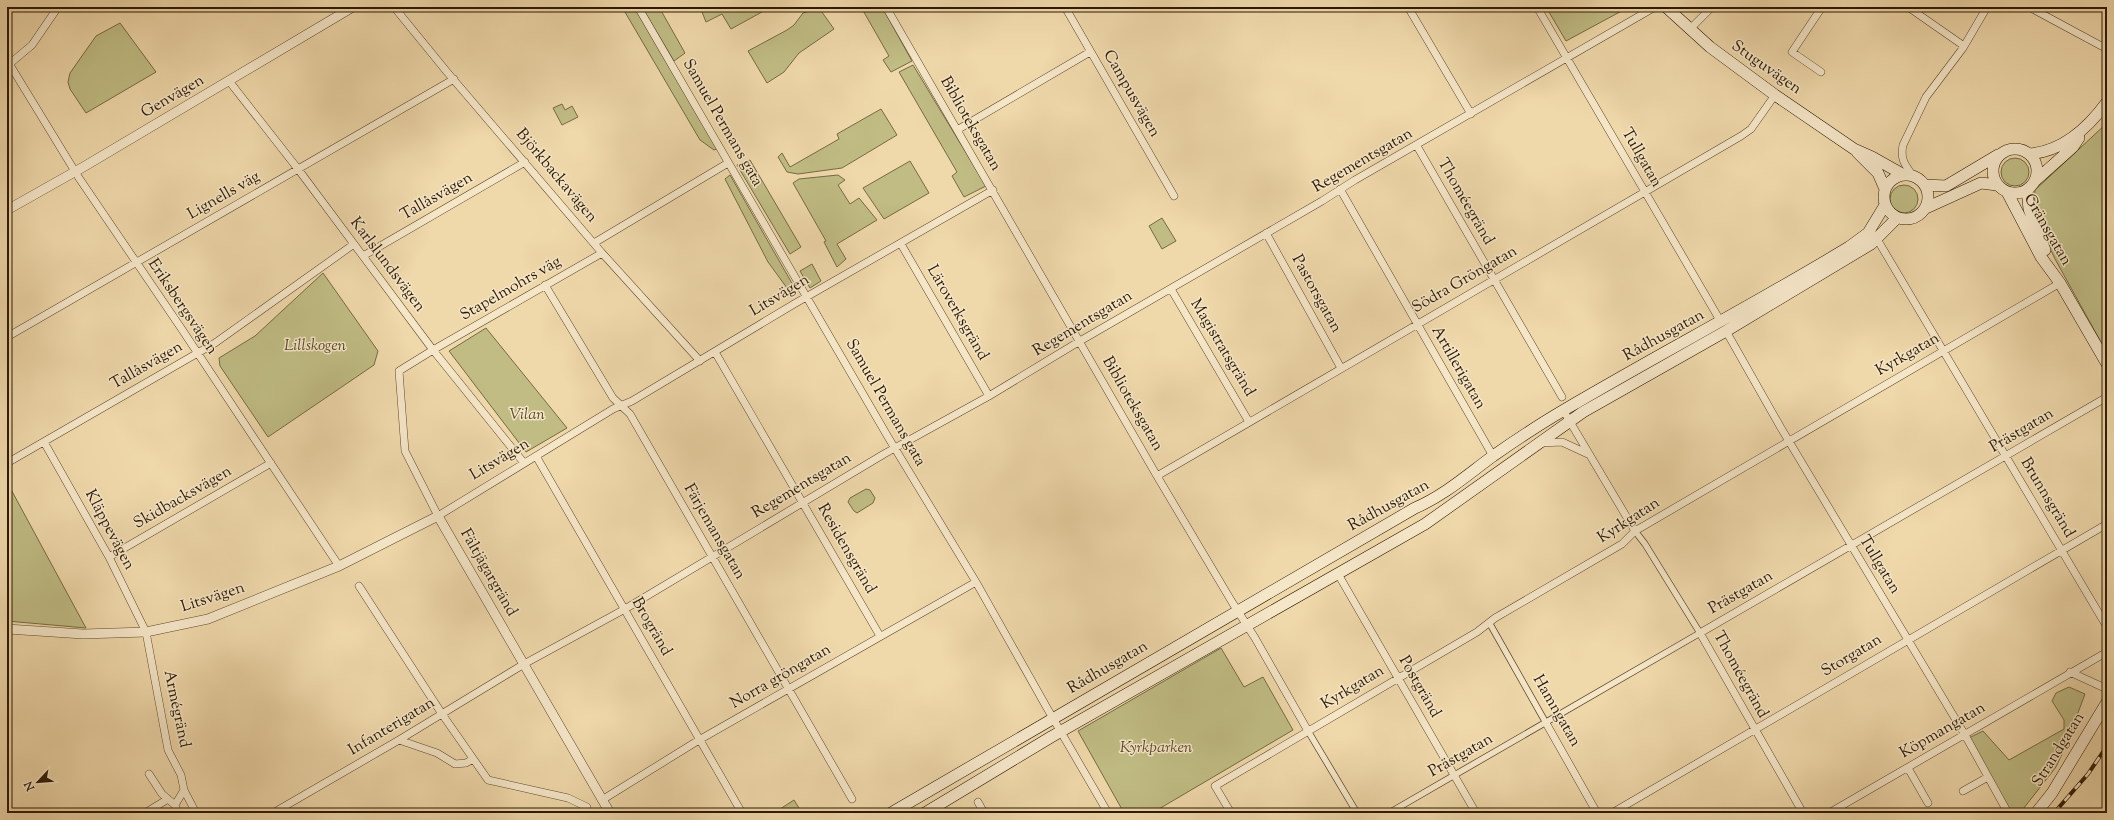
<svg xmlns="http://www.w3.org/2000/svg" width="2114" height="820" font-family="'Sorts Mill Goudy',serif">
	<rect width="100%" height="100%" fill="#efd8aa"/>
	<filter id="stains"><feTurbulence type="fractalNoise" baseFrequency=".005" numOctaves="4"/><feColorMatrix values="0 0 0 0 .2 0 0 0 0 .09 0 0 0 0 .02 0 0 0 .5 -.17"/></filter>
	<radialGradient id="worn" r=".72"><stop offset=".6" stop-color="#630" stop-opacity="0"/><stop offset="1" stop-color="#630" stop-opacity=".3"/></radialGradient>
	<path fill="#c0bc84" stroke="#766a43" d="M 622,7 L 634,7 L 717,149 L 714,150 L 700,140 Z
		M 642,7 L 659,7 L 685,53 L 674,61 Z
		M 700,7 L 771,7 L 731,29 L 722,14 L 706,22 Z
		M 861,7 L 882,7 L 912,61 L 891,72 L 883,60 L 889,56 Z
		M 1546,7 L 1629,7 L 1566,41 Z
		M 819,8 L 834,29 L 799,53 L 784,72 L 767,83 L 748,51 L 787,30 L 794,25 L 803,13 Z
		M 120,23 L 156,72 L 86,113 L 70,89 L 68,82 L 70,73 L 96,36 Z
		M 913,65 L 986,186 L 964,197 L 952,176 L 957,172 L 899,72 Z
		M 562,104 L 565,110 L 572,106 L 578,117 L 562,125 L 553,108 Z
		M 881,109 L 897,135 L 842,168 L 798,174 L 787,172 L 778,157 L 782,153 L 790,167 L 839,139 L 837,134 Z
		M 2107,123 L 2107,353 L 2055,259 L 2040,227 L 2034,205 L 2035,190 Z
		M2001 172a14 14 0 1 1 28 0a14 14 0 1 1-28 0Z
		M 750,160 L 801,247 L 790,254 L 737,165 Z
		M 910,161 L 929,193 L 884,219 L 863,188 Z
		M 730,175 L 793,285 L 787,288 L 768,262 L 725,179 Z
		M 838,175 L 845,180 L 838,185 L 850,204 L 859,198 L 877,220 L 837,244 L 846,259 L 837,267 L 824,242 L 826,241 L 793,183 L 799,179 Z
		M1890 199a14 14 0 1 1 28 0a14 14 0 1 1-28 0Z
		M 1162,218 L 1176,241 L 1162,249 L 1149,226 Z
		M 812,264 L 821,281 L 810,288 L 800,271 Z
		M 323,273 L 378,351 L 374,365 L 268,437 L 220,366 L 219,358 L 255,336 Z
		M 486,328 L 567,428 L 526,452 L 449,351 Z
		M 7,482 L 86,628 L 7,621 Z
		M 866,489 L 870,490 L 875,498 L 873,503 L 857,513 L 854,511 L 848,502 L 850,498 Z
		M 1221,648 L 1244,687 L 1263,677 L 1293,730 L 1152,813 L 1124,813 L 1078,731 Z
		M 2069,687 L 2085,694 L 2064,750 L 2056,767 L 2020,813 L 2011,813 L 1969,738 L 1983,731 L 2009,760 L 2064,729 L 2064,720 L 2052,701 L 2056,693 Z
		M 794,800 L 802,813 L 779,813 L 777,811 Z"/>
	<g fill="none" stroke-linecap="round" stroke-linejoin="round">
		<defs>
			<path id="pedestrian" d="M 1490,624 L 1546,723
				M 1308,731 L 1357,813
				M 1389,813 L 1700,633 L 1645,544 L 1635,531"/>
			<path id="minor" d="M 394,7 L 447,72 L 602,253 L 700,361
				M 638,7 L 888,437 L 976,582 L 1047,708 L 1108,813
				M 886,7 L 1157,476 L 1232,602 L 1255,638 L 1308,731
				M 1065,7 L 1174,196
				M 1408,7 L 1471,114
				M 1537,7 L 1721,322
				M 1908,7 L 1964,46
				M 2029,7 L 2107,49
				M 1689,30 L 1712,7
				M 7,60 L 79,178 L 181,328 L 339,566
				M 7,66 L 32,45 L 58,7
				M 1821,72 L 1792,52 L 1822,7
				M 229,81 L 298,169 L 433,350 L 524,463
				M 957,130 L 1090,52
				M 1417,146 L 1562,397
				M 1913,176 C 1905,165 1900,159 1903,145 L 1926,97 L 1963,48 L 1987,7
				M 1340,189 L 1493,456
				M 1266,233 L 1341,368
				M 1877,239 L 2107,627
				M 594,243 L 728,163
				M 901,244 L 989,396
				M 602,253 L 433,350 L 399,371 L 405,451 L 438,516 L 613,409 L 632,401 L 794,304 L 993,190
				M 363,256 L 525,162
				M 545,285 L 613,398 L 630,414 L 852,799
				M 1171,289 L 1249,422
				M 1726,331 L 1781,428 L 1965,735 L 2008,813
				M 7,337 L 454,79
				M 715,352 L 880,636
				M 1563,410 L 1635,531
				M 44,442 L 109,557 L 146,632 L 168,750 L 181,775 L 184,790 L 175,805 L 178,813
				M 1541,443 L 1562,442 L 1588,454
				M 536,456 L 742,813
				M 7,463 L 215,343 L 354,244
				M 1157,476 L 1741,136 L 1751,129 L 1775,95
				M 109,557 L 271,463
				M 1338,574 L 1476,813
				M 359,586 L 442,714 L 488,780 L 568,798 L 587,807 L 586,813
				M 2070,672 L 2107,689
				M 1546,723 L 1597,813
				M 399,740 L 437,753 L 455,764 L 466,763 L 473,759
				M 1908,768 L 1928,803
				M 149,774 L 162,794 L 175,805
				M 184,790 L 196,813
				M 1963,791 L 1988,777
				M 602,800 L 699,740 L 976,582
				M 978,802 L 984,813
				M 145,813 L 168,799
				M 273,813 L 399,740 L 524,664 L 625,609 L 884,454 L 989,396 L 1080,341 L 1322,201 L 1355,180 L 1655,7
				M 1231,813 L 1215,786 L 1477,632 L 1495,618 L 1622,544 L 1635,531 L 2060,283
				M 1612,813 L 2107,524
				M 1803,813 L 1700,633 L 2107,397
				M 1829,813 L 2107,652"/>
			<path id="tertiary" d="M 7,210 L 85,166 L 353,7
				M 7,629 L 83,634 L 146,632 L 208,619 L 339,566 L 438,516 L 610,813"/>
			<path id="secondary" d="M 1666,7 L 1710,47 L 1775,95 L 1854,149 L 1872,157 L 1904,175
				M1993 171a22 22 0 1 1 44 0a22 22 0 1 1-44 0Z
				M 1857,152 L 1878,173 L 1885,189
				M 2030,154 C 2063,151 2088,128 2107,102
				M1884 197a22 22 0 1 1 44 0a22 22 0 1 1-44 0Z
				M 2035,181 L 2073,147 L 2079,138
				M 1925,185 L 1946,186 L 1998,155
				M 2027,190 L 2029,209 L 2045,250
				M 2007,192 L 2041,257 L 2060,283 L 2107,364
				M 1926,208 L 1981,183 L 1997,185
				M 891,813 L 1415,508 C 1445,495 1467,475 1493,456 C 1516,440 1540,424 1564,410 C 1659,354 1755,304 1849,247 L 1868,233 L 1885,205
				M 925,813 L 1051,737 L 1425,524 L 1583,412 L 1726,331 L 1871,244 L 1897,218
				M 2036,813 L 2052,793 L 2107,702"/>
		</defs>
		<use href="#pedestrian" stroke="#5e492c" stroke-width="7"/>
		<use href="#minor" stroke="#5e492c" stroke-width="8"/>
		<use href="#tertiary" stroke="#5e492c" stroke-width="10"/>
		<use href="#secondary" stroke="#2d1902" stroke-width="12"/>
		<use href="#pedestrian" stroke="#f5e6c8" stroke-width="5.5"/>
		<use href="#minor" stroke="#f5e6c8" stroke-width="7"/>
		<use href="#tertiary" stroke="#f5e6c8" stroke-width="9"/>
		<use href="#secondary" stroke="#f5e6c8" stroke-width="11"/>
		<defs>
			<path id="rail" d="M 2054,813 L 2088,774 L 2107,746"/>
		</defs>
		<use href="#rail" stroke="#2d1902" stroke-width="4"/>
		<use href="#rail" stroke="#f5e6c8" stroke-width="2.5" stroke-dasharray="8" stroke-linecap="butt"/>
	</g>
	<g text-anchor="middle" dominant-baseline="central" stroke-width="3" stroke-linejoin="round" paint-order="stroke">
		<g font-size="16" fill="#2d1902" stroke="#f5e6c8">
			<text transform="translate(1766 68) rotate(35)">Stuguvägen</text>
			<text transform="translate(1131 94) rotate(60)">Campusvägen</text>
			<text transform="translate(173 97) rotate(-30)">Genvägen</text>
			<text transform="translate(722 123) rotate(60)">Samuel Permans gata</text>
			<text transform="translate(970 124) rotate(60)">Biblioteksgatan</text>
			<text transform="translate(1641 158) rotate(60)">Tullgatan</text>
			<text transform="translate(1363 161) rotate(-30)">Regementsgatan</text>
			<text transform="translate(556 176) rotate(50)">Björkbackavägen</text>
			<text transform="translate(224 196) rotate(-30)">Lignells väg</text>
			<text transform="translate(437 197) rotate(-30)">Tallåsvägen</text>
			<text transform="translate(1465 202) rotate(60)">Thoméegränd</text>
			<text transform="translate(2047 230) rotate(60)">Gränsgatan</text>
			<text transform="translate(387 265) rotate(53)">Karlslundsvägen</text>
			<text transform="translate(1465 280) rotate(-30)">Södra Gröngatan</text>
			<text transform="translate(511 289) rotate(-30)">Stapelmohrs väg</text>
			<text transform="translate(1316 294) rotate(61)">Pastorsgatan</text>
			<text transform="translate(780 296) rotate(-31)">Litsvägen</text>
			<text transform="translate(182 307) rotate(56)">Eriksbergsvägen</text>
			<text transform="translate(957 313) rotate(60)">Läroverksgränd</text>
			<text transform="translate(1083 324) rotate(-31)">Regementsgatan</text>
			<text transform="translate(1664 336) rotate(-29)">Rådhusgatan</text>
			<text transform="translate(1222 348) rotate(59)">Magistratsgränd</text>
			<text transform="translate(1908 355) rotate(-30)">Kyrkgatan</text>
			<text transform="translate(147 366) rotate(-30)">Tallåsvägen</text>
			<text transform="translate(1458 368) rotate(60)">Artillerigatan</text>
			<text transform="translate(885 403) rotate(60)">Samuel Permans gata</text>
			<text transform="translate(1132 404) rotate(60)">Biblioteksgatan</text>
			<text transform="translate(2022 431) rotate(-31)">Prästgatan</text>
			<text transform="translate(500 460) rotate(-31)">Litsvägen</text>
			<text transform="translate(802 486) rotate(-31)">Regementsgatan</text>
			<text transform="translate(183 498) rotate(-30)">Skidbacksvägen</text>
			<text transform="translate(2047 498) rotate(59)">Brunnsgränd</text>
			<text transform="translate(1389 506) rotate(-29)">Rådhusgatan</text>
			<text transform="translate(1629 521) rotate(-33)">Kyrkgatan</text>
			<text transform="translate(109 530) rotate(62)">Kläppevägen</text>
			<text transform="translate(714 532) rotate(60)">Färjemansgatan</text>
			<text transform="translate(846 549) rotate(60)">Residensgränd</text>
			<text transform="translate(1879 565) rotate(59)">Tullgatan</text>
			<text transform="translate(488 573) rotate(60)">Fältjägargränd</text>
			<text transform="translate(1741 593) rotate(-30)">Prästgatan</text>
			<text transform="translate(213 598) rotate(-18)">Litsvägen</text>
			<text transform="translate(651 627) rotate(60)">Brogränd</text>
			<text transform="translate(1852 656) rotate(-31)">Storgatan</text>
			<text transform="translate(1108 668) rotate(-30)">Rådhusgatan</text>
			<text transform="translate(1740 675) rotate(61)">Thoméegränd</text>
			<text transform="translate(781 677) rotate(-30)">Norra gröngatan</text>
			<text transform="translate(1419 687) rotate(60)">Postgränd</text>
			<text transform="translate(1353 688) rotate(-31)">Kyrkgatan</text>
			<text transform="translate(176 709) rotate(78)">Armégränd</text>
			<text transform="translate(1556 711) rotate(60)">Hamngatan</text>
			<text transform="translate(392 727) rotate(-31)">Infanterigatan</text>
			<text transform="translate(1943 731) rotate(-30)">Köpmangatan</text>
			<text transform="translate(2059 750) rotate(-58)">Strandgatan</text>
			<text transform="translate(1461 756) rotate(-30)">Prästgatan</text>
		</g>
		<g font-size="16" font-style="italic" fill="#594a29" stroke="#f5e6c8">
			<text x="315" y="346">Lillskogen</text>
			<text x="527" y="415">Vilan</text>
			<text x="1156" y="748">Kyrkparken</text>
		</g>
	</g>
	<rect width="2114" height="820" fill="none" stroke="#efd8aa" stroke-width="24"/>
	<rect x="8" y="8" width="2098" height="804" fill="none" stroke="#2d1902" stroke-width="2"/>
	<rect x="12" y="12" width="2090" height="796" fill="none" stroke="#2d1902"/>
	<g transform="translate(38 782) rotate(244)" stroke="#f5e6c8" stroke-width="3" paint-order="stroke">
	<path d="M0-3L7 15L0 10L-7 15Z" fill="#2d1902"/>
	<text y="-6" font-size="11" font-weight="bold" text-anchor="middle" fill="#2d1902">N</text>
	</g>
	<rect width="100%" height="100%" filter="url(#stains)"/>
	<rect width="100%" height="100%" fill="url(#worn)"/>
</svg>
